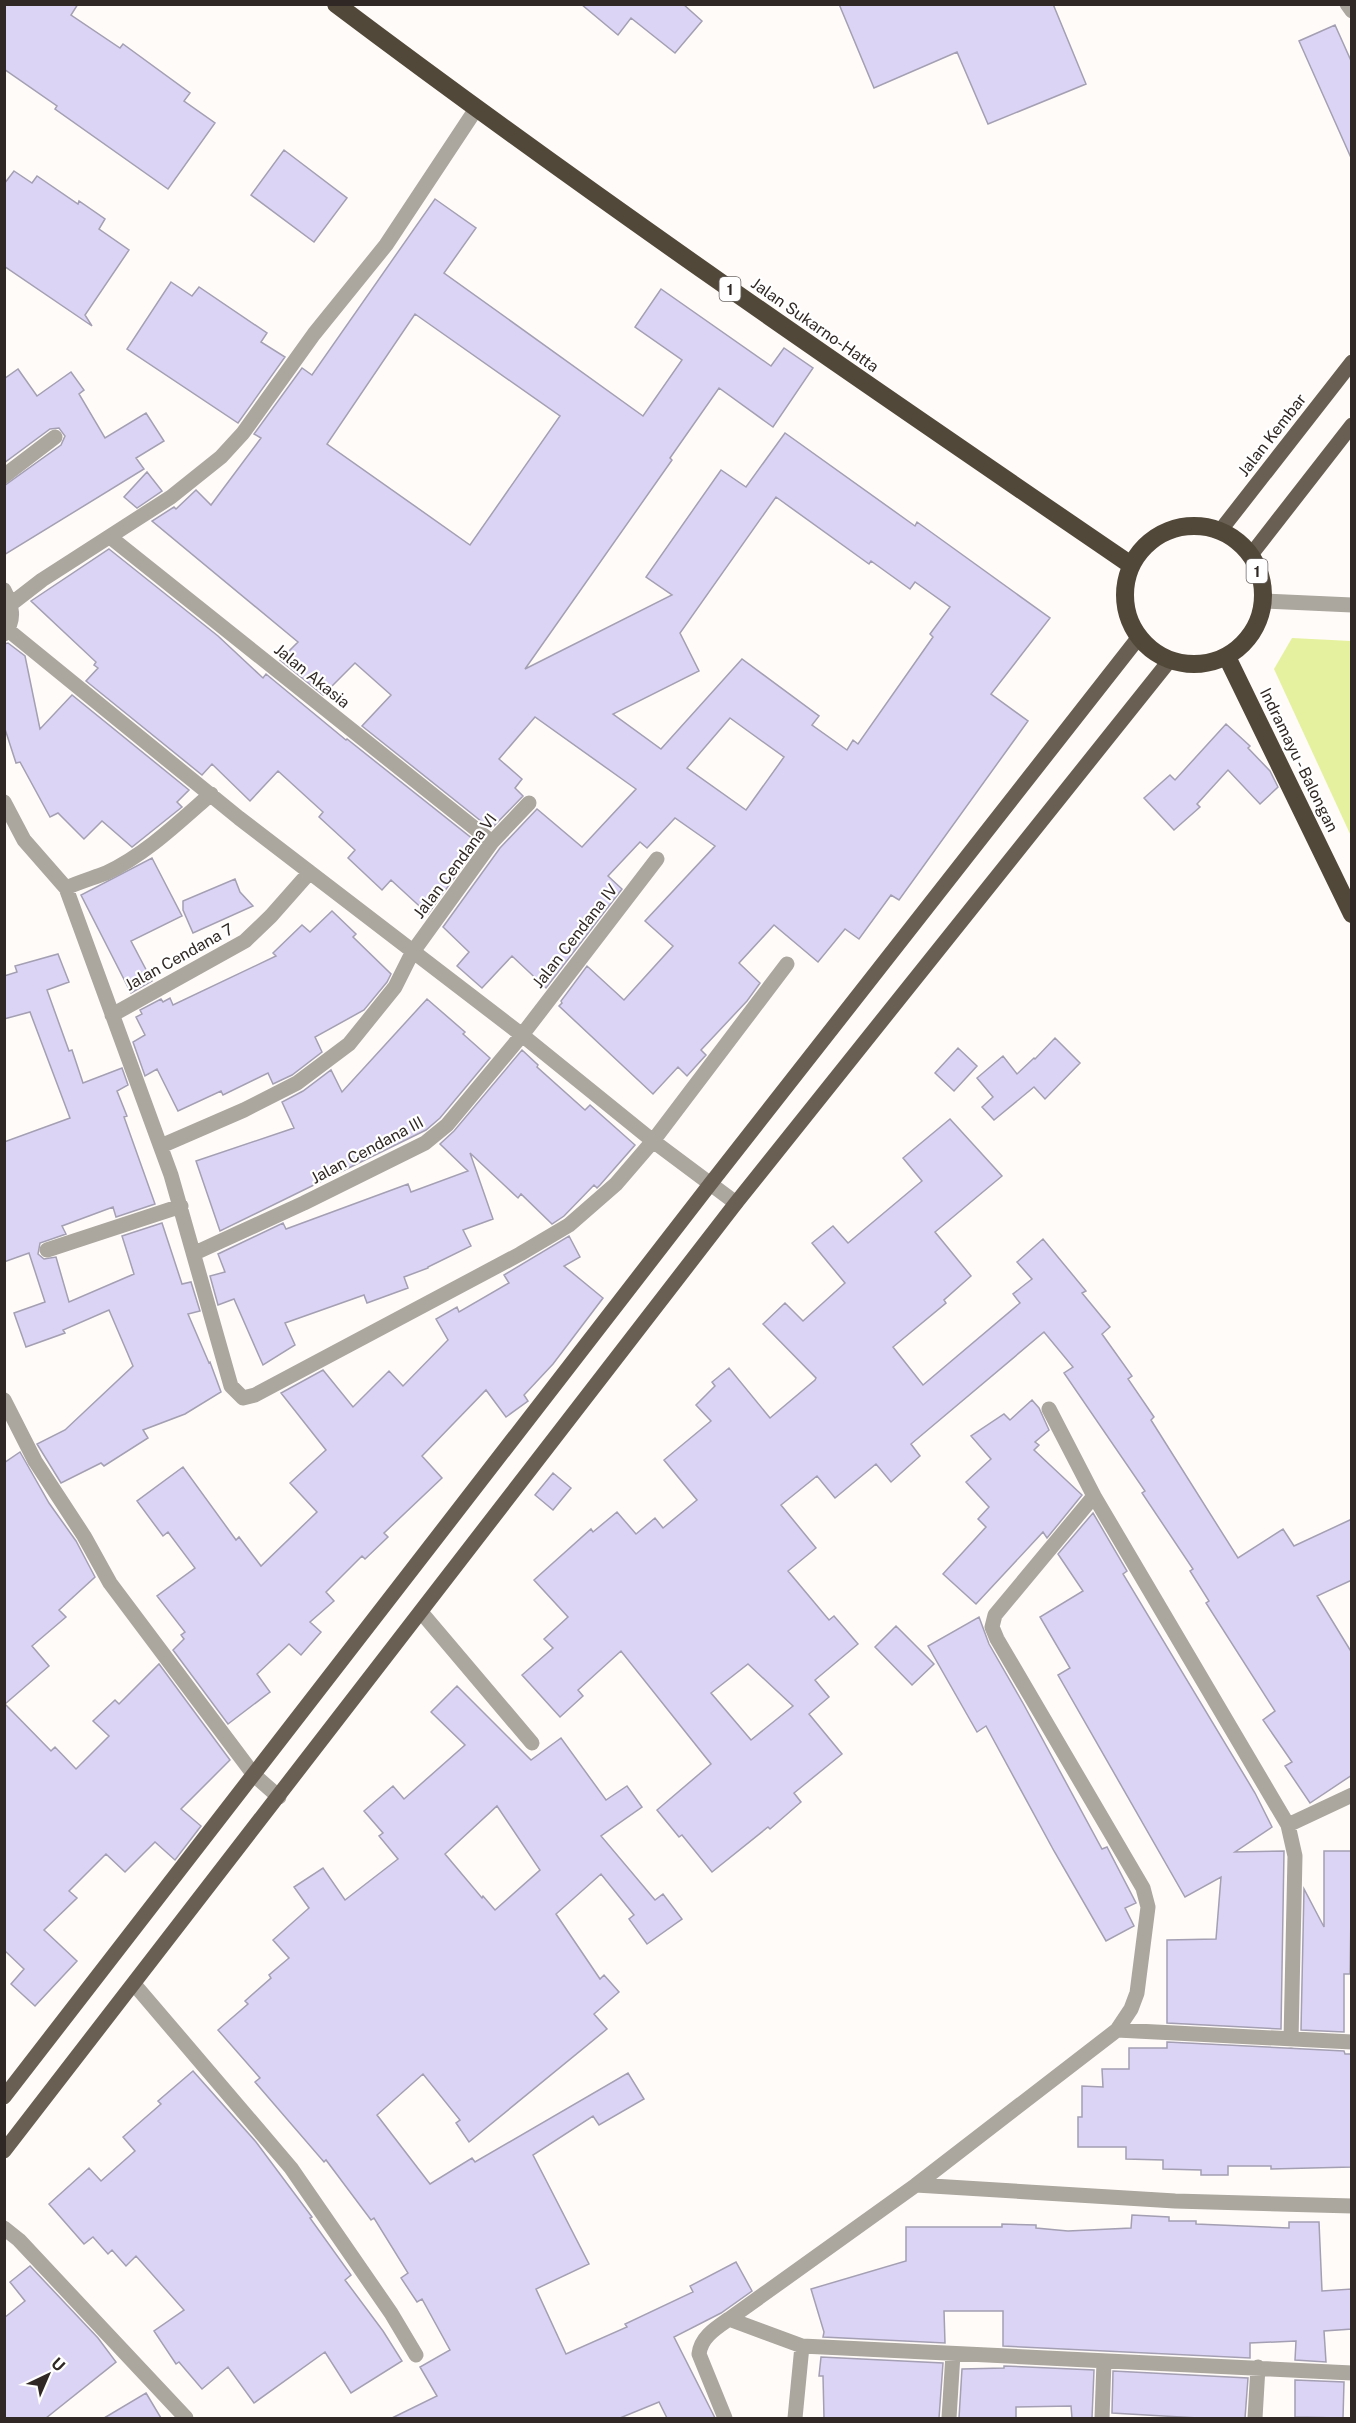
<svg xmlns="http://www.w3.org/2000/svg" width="1356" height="2423" font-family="'Public Sans',sans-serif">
	<rect width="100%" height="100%" fill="#fffbf8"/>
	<path fill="#e6f19f" d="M 1292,638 L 1351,641 L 1351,836 L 1274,669 Z"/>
	<path fill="#dcd4f5" stroke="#a49fb2" stroke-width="1.5" fill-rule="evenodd" d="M 4,4 L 78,4 L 71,15 L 120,48 L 123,44 L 190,93 L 184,101 L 215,123 L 168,189 L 55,109 L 57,106 L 4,69 Z
		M 581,4 L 683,4 L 702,21 L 675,53 L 631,18 L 618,35 Z
		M 839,4 L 1053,4 L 1086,84 L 988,124 L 957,52 L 874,88 Z
		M 1335,25 L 1352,63 L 1352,160 L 1299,41 Z
		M 284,150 L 347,198 L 314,242 L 251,195 Z
		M 14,171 L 32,183 L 37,176 L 78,204 L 79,201 L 105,219 L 99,229 L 129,250 L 85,315 L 92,326 L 4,266 L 4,184 Z
		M 435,199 L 476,228 L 444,273 L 643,416 L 682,360 L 635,327 L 661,289 L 771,366 L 784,348 L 813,368 L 773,427 L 719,388 L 670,458 L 672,460 L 525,669 L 672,595 L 646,577 L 721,470 L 746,487 L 785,433 L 915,526 L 917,522 L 1050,618 L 991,694 L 1028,721 L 899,900 L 891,895 L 859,939 L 845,929 L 818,962 L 774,925 L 739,963 L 760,983 L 747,1001 L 701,1050 L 706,1055 L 687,1076 L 678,1067 L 653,1094 L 559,1006 L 562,1003 L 561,1001 L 587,966 L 624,1000 L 673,946 L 645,921 L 715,846 L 675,818 L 647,848 L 640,842 L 608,876 L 622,889 L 546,988 L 512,956 L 482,988 L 457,966 L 469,952 L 443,927 L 500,848 L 537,809 L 582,847 L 636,789 L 535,717 L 499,759 L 522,779 L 515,788 L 523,796 L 491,829 L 362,726 L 391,695 L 355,663 L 323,695 L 280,660 L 298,642 L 152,521 L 174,507 L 176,509 L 196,490 L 211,505 L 261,438 L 254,434 L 302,368 L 312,375 ZM 415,314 L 560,416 L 470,545 L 327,444 ZM 776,497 L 869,564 L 871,561 L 910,589 L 915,582 L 950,607 L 930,634 L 933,637 L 858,744 L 853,740 L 847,750 L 812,725 L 819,716 L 742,659 L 661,749 L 613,714 L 699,671 L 680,633 ZM 730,718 L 784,757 L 746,810 L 687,768 Z
		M 171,282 L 192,296 L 199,287 L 267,333 L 261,342 L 285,357 L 238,423 L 127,349 Z
		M 18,369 L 37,396 L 71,372 L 84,390 L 79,394 L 105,438 L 146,413 L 164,441 L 136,458 L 144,469 L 4,555 L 4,486 L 61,445 L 65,436 L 59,428 L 50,429 L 4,463 L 4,379 Z
		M 147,472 L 162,491 L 137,508 L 124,497 Z
		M 109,549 L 218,636 L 263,678 L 266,674 L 346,740 L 347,739 L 479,844 L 428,914 L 391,880 L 382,890 L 348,858 L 355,850 L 319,817 L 323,812 L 278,771 L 250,801 L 212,764 L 202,775 L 86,681 L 98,668 L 94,665 L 96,662 L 31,601 Z
		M 8,643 L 25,656 L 40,729 L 72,695 L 189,790 L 177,802 L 182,807 L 132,847 L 102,821 L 84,839 L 58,813 L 50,817 L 20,762 L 16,763 L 4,726 L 4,644 Z
		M 1226,724 L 1250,746 L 1248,748 L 1270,771 L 1278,787 L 1260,804 L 1228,770 L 1197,804 L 1200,807 L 1174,830 L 1144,798 L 1170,775 L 1175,780 Z
		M 152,858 L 182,916 L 131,941 L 152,981 L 131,993 L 81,895 Z
		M 235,879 L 240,892 L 253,906 L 193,933 L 183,910 L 183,901 Z
		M 332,911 L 356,934 L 353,937 L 391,974 L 387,982 L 364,1010 L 315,1037 L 322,1052 L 292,1075 L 273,1084 L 268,1073 L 223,1095 L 221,1091 L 178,1111 L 157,1069 L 145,1076 L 133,1042 L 145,1035 L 136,1017 L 142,1014 L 140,1010 L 161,999 L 163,1002 L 170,998 L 173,1005 L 276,956 L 273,953 L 302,925 L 310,932 Z
		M 58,954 L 69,982 L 47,990 L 69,1051 L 72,1050 L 83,1083 L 122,1068 L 128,1085 L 117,1091 L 127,1116 L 124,1117 L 155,1204 L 116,1217 L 113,1207 L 62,1226 L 66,1234 L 40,1243 L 38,1254 L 44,1259 L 56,1257 L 69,1302 L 134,1274 L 122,1236 L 162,1223 L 182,1284 L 191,1282 L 200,1311 L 188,1314 L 209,1363 L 210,1362 L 221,1392 L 185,1414 L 143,1430 L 148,1438 L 104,1466 L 101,1463 L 61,1483 L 37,1444 L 65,1430 L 133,1366 L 109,1310 L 63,1330 L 65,1333 L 26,1347 L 14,1313 L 45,1302 L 29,1253 L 4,1262 L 4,1142 L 70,1118 L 30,1012 L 4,1019 L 4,976 L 17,972 L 15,966 Z
		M 427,999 L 465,1032 L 463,1034 L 490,1058 L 440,1118 L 426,1130 L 220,1231 L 196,1161 L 294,1128 L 282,1102 L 303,1091 L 331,1070 L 342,1092 Z
		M 1055,1038 L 1080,1063 L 1045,1099 L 1034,1087 L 994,1120 L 982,1107 L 993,1097 L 977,1078 L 1003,1056 L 1017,1074 L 1034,1058 L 1035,1059 Z
		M 958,1048 L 977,1066 L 954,1091 L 935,1073 Z
		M 522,1050 L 538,1065 L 537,1067 L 585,1110 L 590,1105 L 635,1145 L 600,1185 L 597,1188 L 594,1185 L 564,1216 L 552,1224 L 521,1194 L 518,1198 L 470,1153 L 493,1219 L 463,1230 L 471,1246 L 428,1267 L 428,1268 L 404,1277 L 408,1288 L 367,1303 L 364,1295 L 285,1323 L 295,1345 L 263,1365 L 234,1299 L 218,1305 L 210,1276 L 225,1272 L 218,1254 L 283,1223 L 286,1229 L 408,1184 L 411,1192 L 468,1171 L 440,1144 L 454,1131 Z
		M 950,1119 L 1002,1176 L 935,1232 L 971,1276 L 944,1300 L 946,1303 L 893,1347 L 923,1385 L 1020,1303 L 1013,1294 L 1032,1279 L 1017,1262 L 1043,1239 L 1086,1291 L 1082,1293 L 1110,1327 L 1102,1334 L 1132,1376 L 1128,1379 L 1154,1417 L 1151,1420 L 1238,1558 L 1283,1529 L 1294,1546 L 1352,1519 L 1352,1580 L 1317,1596 L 1352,1653 L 1352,1775 L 1310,1803 L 1285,1766 L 1292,1762 L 1263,1720 L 1275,1711 L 1206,1603 L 1209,1601 L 1190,1571 L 1193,1569 L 1142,1493 L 1145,1491 L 1064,1373 L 1073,1367 L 1044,1332 L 911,1444 L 920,1456 L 891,1482 L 876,1464 L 835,1498 L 817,1476 L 781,1505 L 816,1548 L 788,1571 L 829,1620 L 834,1616 L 858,1644 L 815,1680 L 829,1697 L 809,1714 L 842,1754 L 794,1793 L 801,1802 L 770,1829 L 768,1827 L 712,1872 L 682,1835 L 679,1837 L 657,1810 L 711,1764 L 621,1651 L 578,1690 L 583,1696 L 560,1717 L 522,1675 L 553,1648 L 544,1639 L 568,1617 L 534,1580 L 591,1529 L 593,1532 L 617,1512 L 636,1534 L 655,1518 L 663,1528 L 697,1500 L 664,1460 L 711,1421 L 696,1405 L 715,1386 L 712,1382 L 729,1368 L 770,1418 L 815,1380 L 816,1378 L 763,1324 L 785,1303 L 803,1321 L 845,1283 L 812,1243 L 833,1226 L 848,1243 L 922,1181 L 903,1158 ZM 748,1664 L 793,1706 L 751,1740 L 711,1693 Z
		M 569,1236 L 580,1257 L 564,1266 L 603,1298 L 553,1364 L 524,1395 L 528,1401 L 506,1417 L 486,1390 L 422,1456 L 442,1478 L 384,1533 L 388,1537 L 365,1559 L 362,1556 L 326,1592 L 334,1601 L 310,1622 L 321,1632 L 301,1655 L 289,1644 L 257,1674 L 270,1692 L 228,1724 L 173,1650 L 184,1639 L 181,1635 L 185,1632 L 157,1596 L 195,1568 L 168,1532 L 163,1536 L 137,1501 L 183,1467 L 236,1540 L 239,1537 L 261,1566 L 317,1512 L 290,1483 L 326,1450 L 281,1393 L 323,1370 L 353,1407 L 389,1371 L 403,1386 L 448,1340 L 436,1319 L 457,1307 L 459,1312 L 509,1283 L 504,1275 Z
		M 1032,1400 L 1039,1408 L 1049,1430 L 1035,1442 L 1039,1445 L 1034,1450 L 1082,1495 L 1047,1538 L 1043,1532 L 976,1604 L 943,1574 L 986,1527 L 978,1519 L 989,1507 L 966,1482 L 991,1459 L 971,1436 L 1004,1414 L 1010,1420 Z
		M 20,1452 L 49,1503 L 76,1541 L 95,1577 L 59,1610 L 66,1617 L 32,1646 L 49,1666 L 5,1704 L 51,1751 L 55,1747 L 76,1769 L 109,1736 L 93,1721 L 115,1700 L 119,1704 L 159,1664 L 230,1760 L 181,1809 L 201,1826 L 175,1860 L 155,1842 L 125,1872 L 106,1854 L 69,1891 L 77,1898 L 44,1930 L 77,1961 L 35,2006 L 11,1984 L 24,1969 L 4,1950 L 4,1463 Z
		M 553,1473 L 571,1488 L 553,1510 L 535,1495 Z
		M 1093,1513 L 1127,1571 L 1123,1574 L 1255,1793 L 1272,1827 L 1235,1852 L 1284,1851 L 1281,2029 L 1167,2023 L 1167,1940 L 1216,1939 L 1221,1877 L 1185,1897 L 1058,1675 L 1070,1668 L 1040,1617 L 1083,1591 L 1058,1554 Z
		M 979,1617 L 989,1644 L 1024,1705 L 1102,1849 L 1107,1847 L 1136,1903 L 1125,1908 L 1134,1926 L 1106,1941 L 1054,1851 L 986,1726 L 977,1732 L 928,1646 Z
		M 896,1626 L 934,1664 L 912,1685 L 875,1647 Z
		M 457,1686 L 531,1760 L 561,1738 L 606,1800 L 627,1786 L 642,1807 L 601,1836 L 655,1900 L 663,1894 L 682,1919 L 647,1944 L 629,1919 L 634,1915 L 601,1874 L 556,1914 L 600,1979 L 604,1975 L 619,1992 L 594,2014 L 607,2029 L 469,2142 L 456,2123 L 460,2120 L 423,2074 L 377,2115 L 430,2184 L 472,2158 L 475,2162 L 628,2073 L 644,2099 L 599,2125 L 593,2116 L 533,2155 L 589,2264 L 536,2289 L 566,2354 L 627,2327 L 625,2324 L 693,2292 L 690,2286 L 736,2262 L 752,2291 L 721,2313 L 674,2337 L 715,2418 L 667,2418 L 659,2402 L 620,2418 L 392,2418 L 437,2396 L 420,2367 L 450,2350 L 422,2299 L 417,2302 L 401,2278 L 408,2273 L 374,2218 L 371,2220 L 326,2160 L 324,2162 L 255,2082 L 260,2078 L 218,2030 L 248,2004 L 245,2001 L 271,1978 L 269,1975 L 289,1958 L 273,1940 L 309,1908 L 294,1887 L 323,1868 L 345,1900 L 398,1859 L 379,1836 L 383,1833 L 364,1811 L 393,1786 L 404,1799 L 465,1745 L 431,1712 ZM 497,1806 L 540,1870 L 495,1910 L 483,1896 L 482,1898 L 445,1854 Z
		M 1324,1851 L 1352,1851 L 1350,1974 L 1344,1974 L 1344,2032 L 1301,2030 L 1304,1889 L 1324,1927 Z
		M 1167,2042 L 1344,2051 L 1345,2054 L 1352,2054 L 1352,2167 L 1271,2169 L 1271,2166 L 1228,2166 L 1228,2175 L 1201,2175 L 1201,2170 L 1163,2169 L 1163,2160 L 1126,2159 L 1126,2147 L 1078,2147 L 1078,2117 L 1082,2117 L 1082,2086 L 1103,2087 L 1102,2069 L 1129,2069 L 1129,2048 L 1167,2048 Z
		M 193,2071 L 256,2142 L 312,2217 L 310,2218 L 351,2275 L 345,2280 L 383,2331 L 402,2361 L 351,2393 L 325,2352 L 254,2403 L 228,2367 L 202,2389 L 179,2362 L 176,2364 L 154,2331 L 184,2310 L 136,2256 L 126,2266 L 112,2250 L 108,2254 L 93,2237 L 84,2244 L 49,2204 L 89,2168 L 101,2181 L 135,2151 L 123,2137 L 161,2104 L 158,2101 Z
		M 1132,2215 L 1169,2217 L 1169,2221 L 1196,2221 L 1196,2224 L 1289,2228 L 1289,2222 L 1319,2222 L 1322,2291 L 1352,2289 L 1352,2329 L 1324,2331 L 1326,2362 L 1295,2360 L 1296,2341 L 1250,2343 L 1250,2358 L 1003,2346 L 1003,2311 L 944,2311 L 945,2343 L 823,2337 L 824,2332 L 811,2289 L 906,2261 L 906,2227 L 1002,2227 L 1002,2224 L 1036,2225 L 1036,2228 L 1068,2231 L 1131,2228 Z
		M 30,2266 L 98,2338 L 116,2362 L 46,2418 L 4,2418 L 4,2318 L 25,2301 L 10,2282 Z
		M 821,2357 L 943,2363 L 939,2418 L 824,2418 L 823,2376 L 819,2376 Z
		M 1004,2366 L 1094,2370 L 1092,2418 L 1072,2418 L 1071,2406 L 1016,2407 L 1016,2418 L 959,2418 L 962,2369 L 1004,2368 Z
		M 1113,2371 L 1248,2378 L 1245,2418 L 1198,2418 L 1112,2413 Z
		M 1295,2380 L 1344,2382 L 1343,2418 L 1295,2417 Z
		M 146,2393 L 161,2418 L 104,2418 Z"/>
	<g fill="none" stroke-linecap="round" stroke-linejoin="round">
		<path stroke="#aba69e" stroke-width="15" d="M 1347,4 L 1352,11
			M 4,476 L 55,437
			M 110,537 L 492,842
			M 4,590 C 12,605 16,620 4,634
			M 1263,601 L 1352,605
			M 11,604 L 42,580 L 171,497 L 221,457 L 243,433 L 314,334 L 386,245 L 476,109
			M 8,630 L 239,818 L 522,1035 L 653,1141 L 736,1203
			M 4,802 L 24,840 L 66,888 C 79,882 93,878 106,873 C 145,855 179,822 211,794
			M 66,888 L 171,1175 L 231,1386 L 243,1398 L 255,1395 L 520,1254 L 569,1225 L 616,1184 L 653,1141 L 787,964
			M 112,1015 L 245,941 L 271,916 L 309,873
			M 161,1146 L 244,1110 L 297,1083 L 349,1044 L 395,987 L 412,953 L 492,842 L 529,803
			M 47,1250 L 181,1206
			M 195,1253 L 304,1203 L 425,1143 L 447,1125 L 522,1035 L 657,859
			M 4,1400 L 35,1461 L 84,1536 L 110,1583 L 254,1775 L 279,1797
			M 1094,1496 L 1288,1825 L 1295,1856 L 1291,2040
			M 421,1612 L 532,1743
			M 1288,1825 L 1352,1795
			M 134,1984 L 291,2168 L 391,2313 L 416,2355
			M 1117,2030 L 1352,2042
			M 916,2185 L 1117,2030 L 1131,2009 L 1137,1993 L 1148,1907 L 1143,1888 L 997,1639 L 992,1627 L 995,1615 L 1094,1496 L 1049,1409
			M 4,2228 L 19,2240 L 186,2418
			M 729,2319 L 916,2185 L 1175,2201 L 1352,2206
			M 802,2346 L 1352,2373
			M 725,2418 L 699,2354 C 701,2337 716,2328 729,2319 L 802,2346 L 795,2418
			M 949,2418 L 953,2354
			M 1102,2418 L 1104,2361
			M 1255,2418 L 1258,2367"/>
		<path stroke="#696053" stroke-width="15" d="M 1220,531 L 1352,362
			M 1250,556 L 1352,425
			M 4,2097 L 711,1183 L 1139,637
			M 4,2151 L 736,1203 L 1170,660"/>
		<path stroke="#524839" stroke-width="18" d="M 336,4 C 595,199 863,382 1131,565
			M1125 595a69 69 0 1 1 138 0a69 69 0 1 1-138 0Z
			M 1227,657 L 1352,914"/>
	</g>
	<g text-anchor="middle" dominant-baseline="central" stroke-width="4.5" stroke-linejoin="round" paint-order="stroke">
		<g fill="#fff" stroke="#6e6866" stroke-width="1.5">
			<rect x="719.5" y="277" width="21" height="24" rx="4.5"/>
			<rect x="1246.5" y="559" width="21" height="24" rx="4.5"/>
		</g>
		<g font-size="15" font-weight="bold" fill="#302824">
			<text x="730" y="289">1</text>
			<text x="1257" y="571">1</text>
		</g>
		<g font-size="16" fill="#302824" stroke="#fff">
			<text transform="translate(815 325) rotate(35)">Jalan Sukarno-Hatta</text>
			<text transform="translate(1272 435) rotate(-52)">Jalan Kembar</text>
			<text transform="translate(312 676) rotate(39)">Jalan Akasia</text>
			<text transform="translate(1299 760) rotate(64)">Indramayu - Balongan</text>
			<text transform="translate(455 866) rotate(-53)">Jalan Cendana VI</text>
			<text transform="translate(575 936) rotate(-52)">Jalan Cendana IV</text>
			<text transform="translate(179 957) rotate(-29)">Jalan Cendana 7</text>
			<text transform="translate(367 1150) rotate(-28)">Jalan Cendana III</text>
		</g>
	</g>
	<rect width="1356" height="2423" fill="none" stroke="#302824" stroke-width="12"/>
	<g transform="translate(48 2375) rotate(44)" stroke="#ffffff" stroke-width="4.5" paint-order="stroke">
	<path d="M0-4.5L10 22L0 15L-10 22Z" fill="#302824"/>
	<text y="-9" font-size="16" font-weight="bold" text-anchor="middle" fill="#302824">U</text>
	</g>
</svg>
